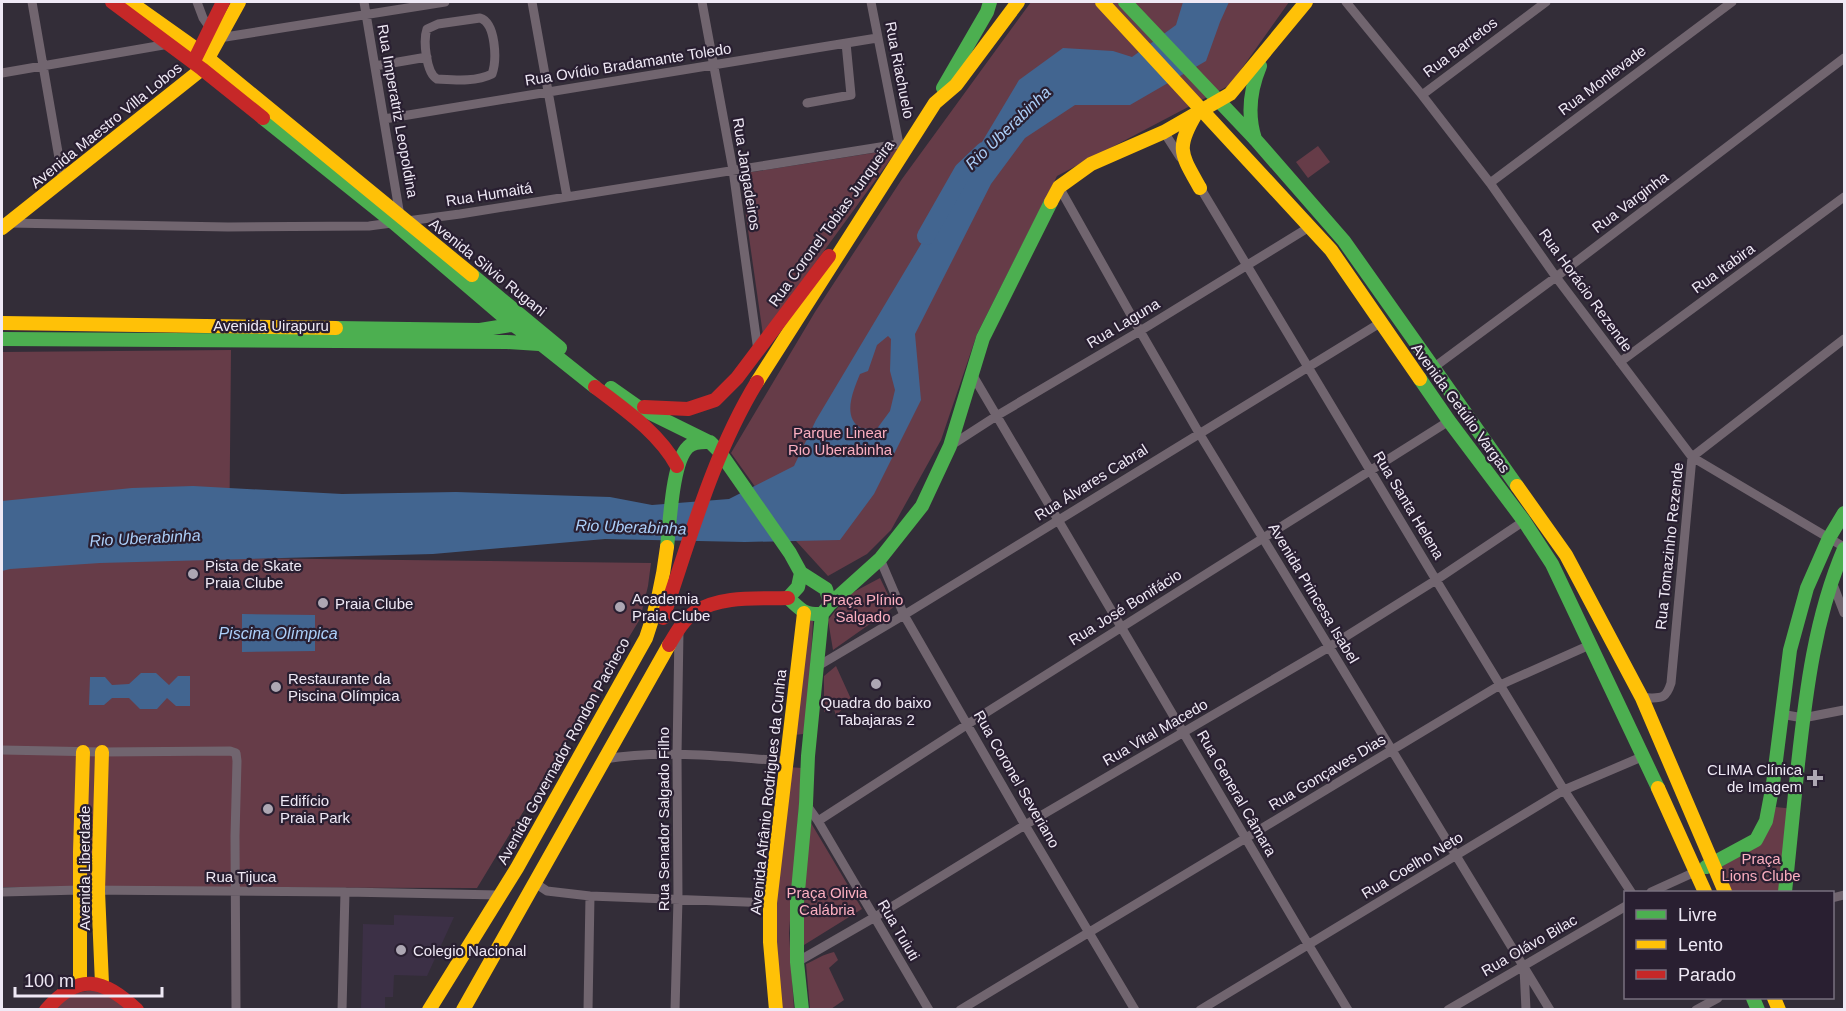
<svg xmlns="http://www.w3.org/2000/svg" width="1846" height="1011" font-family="Helvetica,sans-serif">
	<rect width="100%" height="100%" fill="#332d38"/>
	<path fill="#3c3046" d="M 394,915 L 454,917 L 427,976 L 394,975 L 393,997 L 385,997 L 385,1009 L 361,1009 L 363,924 L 394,925 Z"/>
	<path fill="#663c48" d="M 1031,2 L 1289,2 L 1230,85 L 1057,176 L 977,334 L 941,440 L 891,530 L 867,554 L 828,576 L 786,530 L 731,453 L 815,312 L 902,179 Z
		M 1318,146 L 1330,162 L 1308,178 L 1296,162 Z
		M 898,149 L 763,335 L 740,174 Z
		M 231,350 L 229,558 L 651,563 L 648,586 L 640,619 L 477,888 L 2,887 L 2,352 Z
		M 880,578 L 894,607 L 833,650 L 828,620 L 848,595 Z
		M 807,618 L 813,621 L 807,727 L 803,734 L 794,735 Z
		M 836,666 L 851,699 L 836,716 L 833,706 L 824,712 L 824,676 Z
		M 788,767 L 802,768 L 789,933 L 794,1009 L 781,1010 L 775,914 Z
		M 1768,806 L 1794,809 L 1785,892 L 1725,892 L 1712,865 L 1756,840 Z
		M 811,823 L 862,909 L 804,945 L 801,943 L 802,889 Z
		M 834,952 L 838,960 L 829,968 L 844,1000 L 831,1009 L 810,1009 L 806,964 C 815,960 824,954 834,952 Z
		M 96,990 L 111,996 L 129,1010 L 53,1010 C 67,994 76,992 96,990 Z"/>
	<path fill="#426590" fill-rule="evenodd" d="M 1183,2 L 1229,2 L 1220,22 L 1206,61 L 1130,105 L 1075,105 L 1025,138 L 991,184 L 915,334 L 921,400 L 874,494 L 840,540 L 745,542 L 605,539 L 433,554 L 100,563 L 10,569 L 2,571 L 2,501 L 132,488 L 193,486 L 342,494 L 456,492 L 610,497 L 652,505 L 729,499 L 794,466 L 816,420 L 1019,80 L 1063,48 L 1113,51 L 1132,57 L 1176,25 ZM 888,336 L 891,339 L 890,371 L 895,390 L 890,411 L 876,430 C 872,429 865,429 861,428 C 841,417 854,389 860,374 L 868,371 L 877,345 Z
		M 242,614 L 315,615 L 315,651 L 242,652 Z
		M 141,673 L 156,673 L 169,685 L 178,676 L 190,676 L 190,706 L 176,706 L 167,698 L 157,709 L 140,709 L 129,698 L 112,698 L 104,705 L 89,705 L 90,677 L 105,677 L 112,685 L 129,684 Z"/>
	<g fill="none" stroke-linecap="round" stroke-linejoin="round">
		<path stroke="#426590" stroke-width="18" d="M 926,236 L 963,171 L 984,151"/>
		<path stroke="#71656f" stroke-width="9" d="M 32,2 L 63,181
			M 197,2 L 203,18 L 210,28
			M 364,2 L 400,216 L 399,218
			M 532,2 L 567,197
			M 702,2 L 733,170 L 758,351
			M 871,2 L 899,144
			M 1346,2 L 1422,95 L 1490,183 L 1556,277 L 1692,457 L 1844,547
			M 480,18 C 496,23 497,60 492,74 C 476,82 455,80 437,79 C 426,73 423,40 427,29 L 438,24 Z
			M 219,38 L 445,2
			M 375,66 L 427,57
			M 2,73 L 169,44
			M 1422,95 L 1546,2
			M 807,103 L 851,95 L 846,43
			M 384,119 L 877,38
			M 1164,132 L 1180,157
			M 1490,183 L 1732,2
			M 1198,184 L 1436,580 L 1564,790 L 1631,892
			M 1059,187 L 1140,331 L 1199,433 L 1550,1010
			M 9,223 L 228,227 L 369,226 L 460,214 L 899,144
			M 1620,362 L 1844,197
			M 1433,368 L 1556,277 L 1844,58
			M 972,374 L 1308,944 L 1348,1010
			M 950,446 L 998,415 L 1140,331 L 1311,226
			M 880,559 L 904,615 L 1025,825 L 1135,1010
			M 1831,579 L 1844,613
			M 818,666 L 904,615 L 1380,323
			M 1642,698 C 1659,697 1665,702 1671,683 L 1692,457 L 1844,339
			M 1781,714 L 1803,718 L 1844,710
			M 2,750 L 102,752 L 230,751 L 236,753 L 237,761 L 235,836 L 236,1010
			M 604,759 C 663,749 726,757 786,761
			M 806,804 L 818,821 L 929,1010
			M 818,821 L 968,724 L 1449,421
			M 535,883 L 547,891 L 590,896 L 770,903
			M 2,892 L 80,890 L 345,892 L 500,895
			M 1651,892 L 1695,872
			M 1832,898 L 1844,895
			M 797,962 L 875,917 L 1025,825 L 1329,647 L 1436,580 L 1524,521
			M 1524,968 L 1526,1010
			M 342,1010 L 345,892
			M 588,1010 L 590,896
			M 675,1010 L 678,899 L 677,755 L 679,631
			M 960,1010 L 1500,685 L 1592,644
			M 1200,1010 L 1564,790 L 1644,756
			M 1448,1010 L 1626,906
			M 1696,1010 L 1718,998"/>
		<path stroke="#4caf50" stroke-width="14" d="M 1125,2 L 1255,139 L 1344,241 L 1517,486
			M 943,88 L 987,12 L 990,2
			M 263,118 L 394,223 L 512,324 L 541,344 L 595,387
			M 1255,139 C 1247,114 1250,90 1260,66
			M 472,275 L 560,348
			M 336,328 L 480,330 L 517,324
			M 2,339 L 507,342 L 539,344
			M 1420,379 L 1449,421 L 1524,521 L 1552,564 L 1658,788
			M 611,388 L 638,407 L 709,442
			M 667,547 C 670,523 672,462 688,447 C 694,441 702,442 710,442 L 719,451 L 790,553 L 801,573
			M 788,598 C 801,609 803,615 822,614 L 830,604 L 826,589 L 801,573
			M 788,598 L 798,587 L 801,573
			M 830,604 L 880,559 L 922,506 L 950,446 L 983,338 L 1051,202
			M 1706,867 L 1756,840 L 1766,821 L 1773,784 L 1790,650 L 1807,588 L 1829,538 L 1844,513
			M 1785,892 C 1789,849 1794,807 1798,764 C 1806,691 1815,617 1844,549
			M 1753,998 L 1758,1010
			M 802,1010 L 797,962 L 797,902 L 806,804 L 808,756 L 822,614"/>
		<path stroke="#ffc107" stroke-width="14" d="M 130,2 L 199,51 L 472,275
			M 1102,2 L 1331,250 L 1420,379
			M 1196,114 C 1175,149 1181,154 1200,188
			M 1051,202 L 1059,187 L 1091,164 L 1164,132 L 1230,94 L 1306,2
			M 2,228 L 202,69 L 239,2
			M 2,323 L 336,328
			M 757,382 L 935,103 L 956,85 L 1018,2
			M 1517,486 L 1566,555 L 1642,698 L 1725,892
			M 102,752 L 98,891 L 102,984
			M 1658,788 L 1705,892
			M 80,982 L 80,852 L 83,752
			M 1774,998 L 1779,1010
			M 429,1010 L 517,868 L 646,638 C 657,608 663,579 667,547
			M 463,1010 L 669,645
			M 776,1010 L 770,942 L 770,903 L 804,613"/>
		<path stroke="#c62828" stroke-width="14" d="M 112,2 L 202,69 L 263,118
			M 195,59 L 223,2
			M 595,387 C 625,410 658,432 677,466
			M 644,407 L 688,409 L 715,400 L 737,378 L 829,256
			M 663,618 C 690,539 713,454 757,382
			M 669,645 C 676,633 683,620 695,612 C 721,595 759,599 788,598
			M 46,1010 C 79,972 102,978 137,1010"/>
	</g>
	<g fill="#ada7b3" stroke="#291f31" stroke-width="2">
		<circle cx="193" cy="574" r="6"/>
		<circle cx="323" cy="603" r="6"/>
		<circle cx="620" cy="607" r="6"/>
		<circle cx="876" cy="684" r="6"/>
		<circle cx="276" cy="687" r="6"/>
		<path d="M1812 769h6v6h6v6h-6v6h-6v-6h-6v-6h6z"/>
		<circle cx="268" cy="809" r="6"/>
		<circle cx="401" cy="950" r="6"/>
	</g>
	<g text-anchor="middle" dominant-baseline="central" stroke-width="4.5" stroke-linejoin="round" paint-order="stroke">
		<g font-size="15" fill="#efe9f5" stroke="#291f31">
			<text transform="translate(1460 47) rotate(-37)">Rua Barretos</text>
			<text transform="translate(628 64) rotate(-9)">Rua Ovídio Bradamante Toledo</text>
			<text transform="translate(900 70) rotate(79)">Rua Riachuelo</text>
			<text transform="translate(1602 80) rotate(-37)">Rua Monlevade</text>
			<text transform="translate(398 111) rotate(80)">Rua Imperatriz Leopoldina</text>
			<text transform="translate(106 125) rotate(-39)">Avenida Maestro Villa Lobos</text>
			<text transform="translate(747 174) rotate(81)">Rua Jangadeiros</text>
			<text transform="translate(489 194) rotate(-9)">Rua Humaitá</text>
			<text transform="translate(1630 202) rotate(-37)">Rua Varginha</text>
			<text transform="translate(831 223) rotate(-54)">Rua Coronel Tobias Junqueira</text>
			<text transform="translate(488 267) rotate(39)">Avenida Silvio Rugani</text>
			<text transform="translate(1723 268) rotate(-36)">Rua Itabira</text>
			<text transform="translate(1586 290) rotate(54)">Rua Horácio Rezende</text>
			<text transform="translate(1123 323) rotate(-31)">Rua Laguna</text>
			<text x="271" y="325">Avenida Uirapuru</text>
			<text transform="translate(1461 408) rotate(54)">Avenida Getúlio Vargas</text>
			<text transform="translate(1091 482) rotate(-32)">Rua Álvares Cabral</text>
			<text transform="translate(1409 505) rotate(59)">Rua Santa Helena</text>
			<text transform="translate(1669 546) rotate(-84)">Rua Tomazinho Rezende</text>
			<text transform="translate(1314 593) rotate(59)">Avenida Princesa Isabel</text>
			<text transform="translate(1125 607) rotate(-32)">Rua José Bonifácio</text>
			<text transform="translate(1155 732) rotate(-30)">Rua Vital Macedo</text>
			<text transform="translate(563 751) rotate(-61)">Avenida Governador Rondon Pacheco</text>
			<text transform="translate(1327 772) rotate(-31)">Rua Gonçaves Dias</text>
			<text transform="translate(1017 779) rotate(60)">Rua Coronel Severiano</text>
			<text transform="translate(768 792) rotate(-84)">Avenida Afrânio Rodrigues da Cunha</text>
			<text transform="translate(1237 793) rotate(60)">Rua General Câmara</text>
			<text transform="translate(663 819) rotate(-90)">Rua Senador Salgado Filho</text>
			<text transform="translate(1412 865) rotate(-31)">Rua Coelho Neto</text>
			<text transform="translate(84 868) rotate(-90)">Avenida Liberdade</text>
			<text x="241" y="876">Rua Tijuca</text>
			<text transform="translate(899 930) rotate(60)">Rua Tuiuti</text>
			<text transform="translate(1529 945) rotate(-30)">Rua Olávo Bilac</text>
		</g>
		<g font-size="15" fill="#fcafc0" stroke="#291f31">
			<text x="840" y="432">Parque Linear<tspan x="840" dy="17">Rio Uberabinha</tspan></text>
			<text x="863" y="599">Praça Plínio<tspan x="863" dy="17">Salgado</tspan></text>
			<text x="1761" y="858">Praça<tspan x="1761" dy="17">Lions Clube</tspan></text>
			<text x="827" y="892">Praça Olivia<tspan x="827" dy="17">Calábria</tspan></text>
		</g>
		<g font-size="15" fill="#efe9f5" stroke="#291f31" text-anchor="start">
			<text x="205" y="565">Pista de Skate<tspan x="205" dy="17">Praia Clube</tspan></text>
			<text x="632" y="598">Academia<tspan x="632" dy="17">Praia Clube</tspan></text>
			<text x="335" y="603">Praia Clube</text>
			<text x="288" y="678">Restaurante da<tspan x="288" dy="17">Piscina Olímpica</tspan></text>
			<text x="876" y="702" text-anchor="middle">Quadra do baixo<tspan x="876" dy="17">Tabajaras 2</tspan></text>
			<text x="1802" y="769" text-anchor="end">CLIMA Clínica<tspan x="1802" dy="17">de Imagem</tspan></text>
			<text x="280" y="800">Edifício<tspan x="280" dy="17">Praia Park</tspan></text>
			<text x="413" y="950">Colegio Nacional</text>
		</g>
		<g font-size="16" font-style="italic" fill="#accff9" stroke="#291f31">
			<text transform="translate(1008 128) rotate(-44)">Rio Uberabinha</text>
			<text transform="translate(631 527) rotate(2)">Rio Uberabinha</text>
			<text transform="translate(145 538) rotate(-3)">Rio Uberabinha</text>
			<text x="278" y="633">Piscina Olímpica</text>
		</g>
	</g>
	<rect width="1846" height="1011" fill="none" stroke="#efe9f5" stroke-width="6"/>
	<rect x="1624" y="891" width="210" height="108" fill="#291f31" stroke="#78707f" stroke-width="1.5"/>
	<rect x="1636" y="910" width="30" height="9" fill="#4caf50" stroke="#78707f" stroke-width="1.5"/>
	<text x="1678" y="921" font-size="18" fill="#efe9f5">Livre</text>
	<rect x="1636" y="940" width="30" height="9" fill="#ffc107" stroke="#78707f" stroke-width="1.5"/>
	<text x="1678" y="951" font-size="18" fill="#efe9f5">Lento</text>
	<rect x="1636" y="970" width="30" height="9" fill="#c62828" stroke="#78707f" stroke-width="1.5"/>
	<text x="1678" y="981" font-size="18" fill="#efe9f5">Parado</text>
	<path d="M15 987v9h147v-9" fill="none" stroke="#efe9f5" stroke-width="3"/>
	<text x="24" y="987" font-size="18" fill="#efe9f5" stroke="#291f31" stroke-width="4.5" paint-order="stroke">100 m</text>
</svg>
